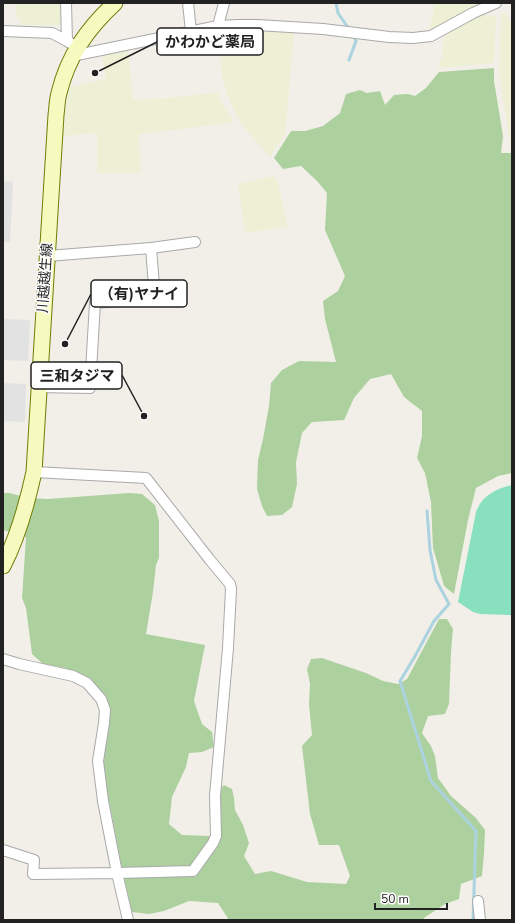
<svg xmlns="http://www.w3.org/2000/svg" width="515" height="923" font-family="'Nunito Sans','Noto Sans JP',sans-serif">
	<rect width="100%" height="100%" fill="#f2efe9"/>
	<path fill="#eef0d5" d="M 15,3 L 63,3 L 64,25 L 20,25 L 20,19 L 16,17 Z
		M 434,3 L 483,3 L 463,15 L 428,32 L 433,14 Z
		M 501,13 L 507,13 L 509,20 L 512,22 L 512,150 L 511,150 L 499,72 Z
		M 483,15 L 496,16 L 494,63 L 442,68 L 438,67 L 442,57 L 444,36 L 477,17 Z
		M 256,29 L 294,33 L 285,134 L 270,157 L 243,126 L 234,110 L 227,94 L 222,76 L 220,57 L 221,30 Z
		M 128,50 L 133,100 L 168,98 L 218,92 L 222,103 L 234,122 L 182,129 L 139,134 L 141,173 L 97,173 L 97,133 L 63,136 L 67,100 L 70,87 L 106,79 L 102,56 Z
		M 274,176 L 278,183 L 288,227 L 245,233 L 238,184 Z"/>
	<path fill="#add19e" d="M 494,68 L 494,81 L 503,136 L 501,153 L 512,153 L 512,473 L 498,476 L 476,488 L 468,520 L 454,594 L 444,586 L 433,548 L 431,502 L 425,473 L 417,458 L 422,436 L 422,411 L 404,397 L 391,374 L 370,379 L 354,398 L 344,420 L 312,422 L 302,433 L 296,462 L 297,484 L 292,507 L 282,515 L 267,516 L 262,506 L 257,489 L 258,460 L 263,439 L 269,406 L 271,383 L 282,370 L 299,361 L 336,362 L 325,319 L 323,301 L 338,291 L 345,276 L 325,230 L 327,193 L 317,181 L 301,166 L 283,169 L 274,158 L 291,131 L 305,131 L 323,126 L 340,113 L 346,94 L 360,90 L 367,93 L 380,91 L 385,105 L 394,95 L 408,94 L 415,96 L 426,88 L 439,72 Z
		M 3,493 L 9,493 L 29,498 L 48,499 L 129,493 L 142,494 L 155,505 L 159,521 L 159,558 L 156,565 L 153,592 L 146,634 L 205,645 L 194,701 L 202,724 L 212,732 L 214,747 L 202,752 L 189,753 L 186,767 L 172,797 L 169,824 L 182,835 L 211,836 L 218,791 L 224,785 L 232,789 L 234,798 L 235,810 L 243,825 L 249,843 L 244,856 L 255,874 L 271,871 L 307,882 L 346,884 L 350,876 L 339,845 L 319,845 L 310,814 L 302,746 L 312,735 L 309,704 L 310,684 L 307,669 L 311,659 L 322,658 L 366,673 L 383,681 L 398,684 L 407,679 L 439,619 L 447,619 L 453,629 L 451,652 L 449,704 L 445,714 L 428,716 L 422,733 L 431,746 L 435,756 L 438,778 L 451,796 L 476,818 L 485,830 L 484,854 L 482,876 L 461,884 L 459,899 L 445,904 L 424,918 L 424,920 L 229,920 L 218,903 L 189,901 L 164,911 L 149,914 L 132,912 L 122,869 L 101,759 L 103,748 L 99,690 L 86,676 L 65,668 L 43,664 L 32,654 L 26,608 L 22,598 L 26,537 L 3,530 Z"/>
	<path fill="#88e0be" d="M 512,485 L 512,615 L 480,614 L 473,612 L 458,602 L 476,512 C 482,495 496,489 512,485 Z"/>
	<path fill="#e2e2e2" d="M 3,181 L 13,182 L 10,242 L 3,242 Z
		M 3,319 L 30,320 L 28,361 L 3,360 Z
		M 3,383 L 26,384 L 25,422 L 3,421 Z"/>
	<g fill="none" stroke-linecap="round" stroke-linejoin="round">
		<path stroke="#aad3df" stroke-width="3" d="M 336,3 L 338,13 L 349,29
			M 349,60 L 356,41 L 353,36
			M 427,511 L 430,550 L 436,580 L 449,604 L 434,621 L 414,658 L 400,681 L 431,781 L 476,831 L 473,920"/>
		<defs>
			<path id="street" d="M 66,3 L 67,41 L 72,44
				M 188,3 L 191,31
				M 218,26 L 224,3
				M 3,31 L 52,33 L 67,41
				M 72,56 L 218,26 L 238,25 L 257,25 L 323,29 L 389,37 L 413,38 L 431,36 L 473,13 L 496,3
				M 47,256 L 151,248 L 195,242
				M 39,387 L 90,388 L 95,303 L 155,298 L 151,248
				M 3,659 L 19,664 L 73,676 L 87,683 L 101,699 L 105,710 L 104,723 L 98,761 L 103,801 L 117,873 L 128,920
				M 3,850 L 34,860 L 33,874 L 117,873 L 193,871 L 213,843 L 216,836 L 215,796 L 228,648 L 231,589 L 230,584 L 210,560 L 146,478 L 34,472
				M 478,901 L 480,920"/>
			<path id="secondary" d="M 3,566 C 18,537 27,504 34,472 L 56,115 C 57,108 57,100 59,93 C 68,56 87,29 115,3"/>
		</defs>
		<use href="#street" stroke="#a9a9a9" stroke-width="12"/>
		<use href="#secondary" stroke="#707d05" stroke-width="17"/>
		<use href="#street" stroke="#fff" stroke-width="10"/>
		<use href="#secondary" stroke="#f7fabf" stroke-width="15"/>
	</g>
	<g text-anchor="middle" dominant-baseline="central" stroke-width="3" stroke-linejoin="round" paint-order="stroke">
		<g font-size="14" fill="#222" stroke="#fff">
			<text transform="translate(45 278) rotate(-86)">川越越生線</text>
		</g>
	</g>
	<path fill="none" stroke="#222" stroke-width="1.5" d="M95 73L157 42M65 344L91 294M144 416L122 375"/>
	<g fill="#222" stroke="#fff" stroke-width="1.5">
		<circle cx="95" cy="73" r="4"/>
		<circle cx="65" cy="344" r="4"/>
		<circle cx="144" cy="416" r="4"/>
	</g>
	<g fill="#fff" stroke="#222" stroke-width="1.5">
		<rect x="157" y="28" width="106" height="27" rx="4"/>
		<rect x="91" y="280" width="96" height="27" rx="4"/>
		<rect x="31" y="362" width="91" height="27" rx="4"/>
	</g>
	<g font-size="15" text-anchor="middle" font-weight="bold" fill="#222">
		<text x="210" y="47">かわかど薬局</text>
		<text x="139" y="299">（有)ヤナイ</text>
		<text x="77" y="381">三和タジマ</text>
	</g>
	<rect width="515" height="923" fill="none" stroke="#222222" stroke-width="8"/>
	<path d="M375 903v6h72v-6" fill="none" stroke="#222222" stroke-width="2"/>
	<text x="381" y="903" font-size="12" fill="#222222" stroke="#ffffff" stroke-width="3" paint-order="stroke">50 m</text>
</svg>
